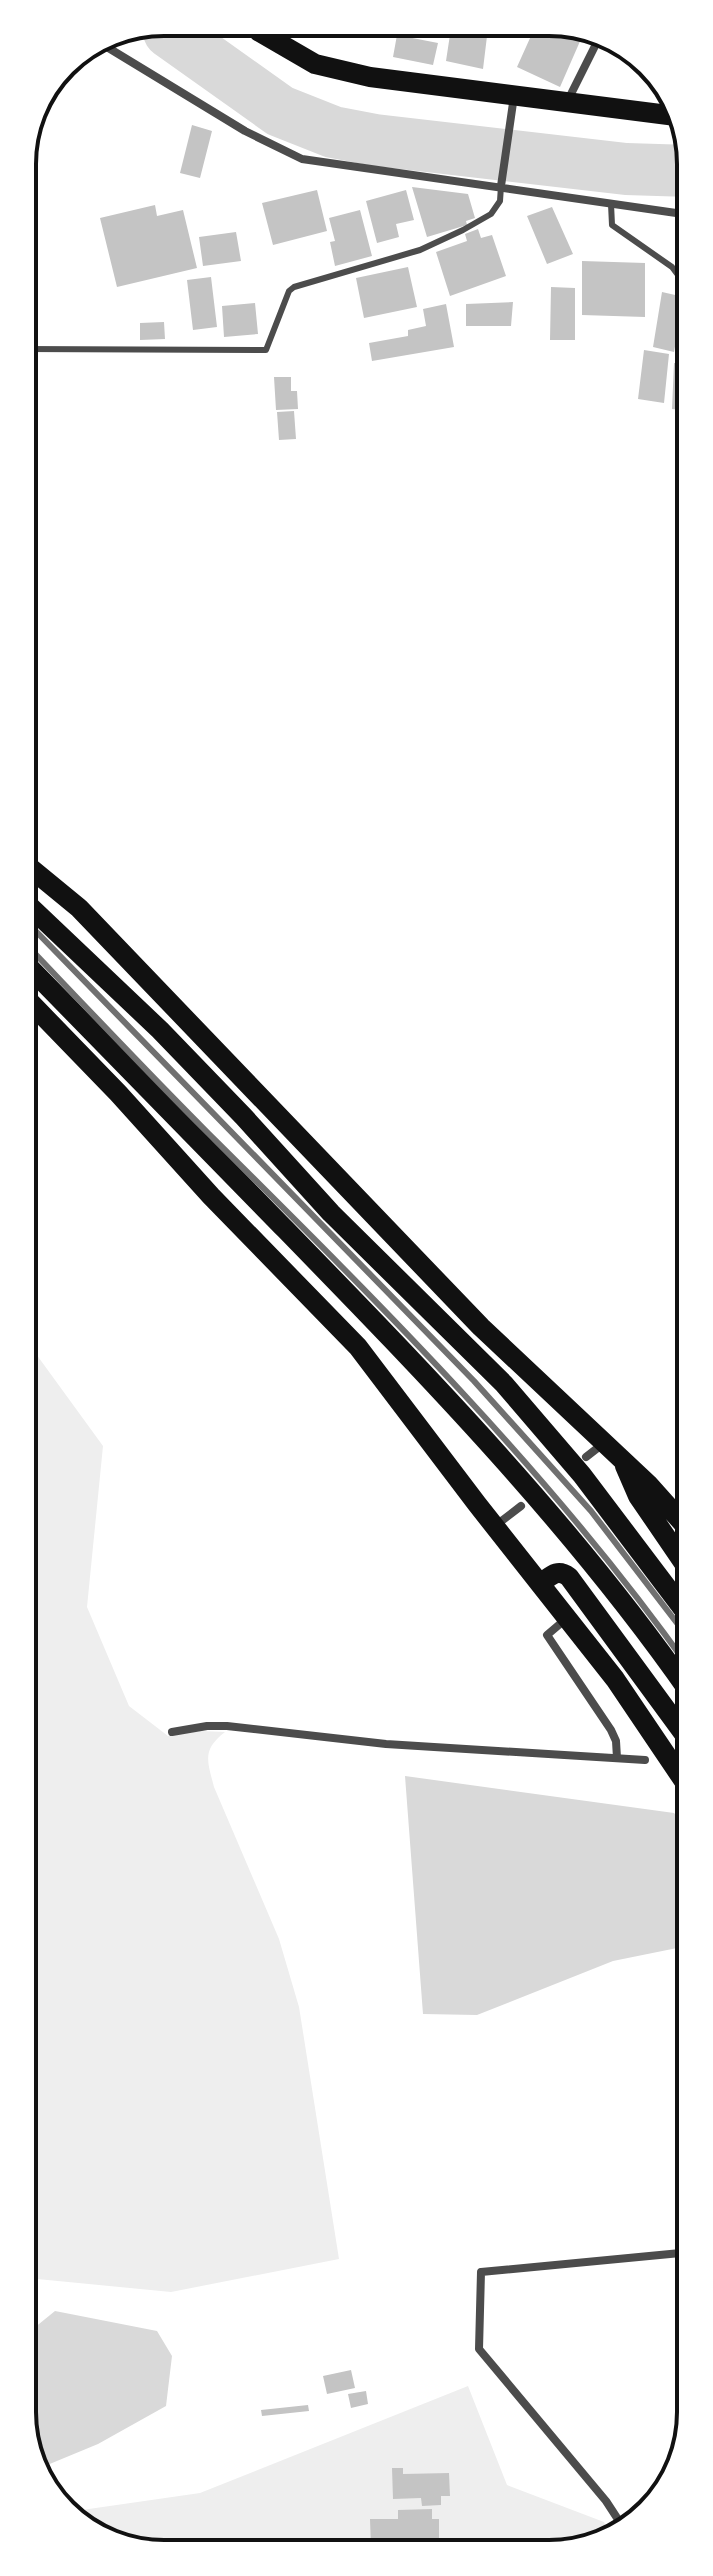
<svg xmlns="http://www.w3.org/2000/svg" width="713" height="2576" font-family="'Public Sans',sans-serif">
	<rect width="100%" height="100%" fill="#fff"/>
	<path fill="#eee" d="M 23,1336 L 103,1446 L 87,1607 L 129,1706 L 168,1736 L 200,1731 L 225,1732 C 202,1750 207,1760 214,1787 L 279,1939 L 299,2007 L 339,2259 L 171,2292 L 27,2278 L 23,2280 Z
		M 468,2386 L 507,2485 L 604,2522 L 608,2531 L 568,2553 L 136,2551 L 68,2512 L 200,2493 Z"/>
	<path fill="#d9d9d9" d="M 405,1776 L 674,1813 L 690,1830 L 691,1936 L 682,1947 L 613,1961 L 477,2015 L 423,2014 Z
		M 55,2311 L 157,2331 L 172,2356 L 166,2406 L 98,2444 L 40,2468 L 23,2431 L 23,2337 Z"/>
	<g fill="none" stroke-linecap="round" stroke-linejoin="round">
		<path stroke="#d9d9d9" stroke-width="52" d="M 169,32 L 280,111 L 333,132 L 375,140 L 626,169 L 690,171"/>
	</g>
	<path fill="#c4c4c4" d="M 535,27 L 556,27 L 581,39 L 560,87 L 517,67 Z
		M 451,28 L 488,28 L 483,69 L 446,61 Z
		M 397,35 L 438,43 L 433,65 L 393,57 Z
		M 192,125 L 212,131 L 200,178 L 180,173 Z
		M 412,187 L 468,194 L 475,218 L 466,221 L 467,225 L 427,237 Z
		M 317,190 L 327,231 L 273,245 L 262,203 Z
		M 406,190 L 414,220 L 396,224 L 399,237 L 377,243 L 366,201 Z
		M 155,205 L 157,216 L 183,210 L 197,268 L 117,287 L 100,218 Z
		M 552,207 L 573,254 L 547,264 L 527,216 Z
		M 360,210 L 372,256 L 335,266 L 330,242 L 335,241 L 329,218 Z
		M 478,229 L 481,238 L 492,235 L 506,276 L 450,296 L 436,252 L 467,241 L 465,234 Z
		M 236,232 L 241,261 L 203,266 L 199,237 Z
		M 582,261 L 645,263 L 645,317 L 582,315 Z
		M 408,267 L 417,307 L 364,318 L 356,278 Z
		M 211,277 L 217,327 L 193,330 L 187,280 Z
		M 551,287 L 575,288 L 575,340 L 550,340 Z
		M 662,292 L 684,297 L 674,352 L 653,347 Z
		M 513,302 L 511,326 L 466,326 L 466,304 Z
		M 255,303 L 258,334 L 224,337 L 222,306 Z
		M 446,304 L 454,347 L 372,361 L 369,343 L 408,336 L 408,330 L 426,326 L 423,309 Z
		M 164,322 L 165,339 L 140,340 L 140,323 Z
		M 644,350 L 669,354 L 664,403 L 638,399 Z
		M 674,363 L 690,365 L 690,411 L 672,409 Z
		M 274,377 L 291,377 L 291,391 L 297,391 L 298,409 L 276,410 Z
		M 294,411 L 296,439 L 279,440 L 277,412 Z
		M 684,758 L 690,760 L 690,789 L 677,786 Z
		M 351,2370 L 355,2388 L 327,2394 L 323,2376 Z
		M 366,2391 L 368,2404 L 351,2408 L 348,2394 Z
		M 308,2405 L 309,2411 L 262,2416 L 261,2410 Z
		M 392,2468 L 403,2468 L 403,2474 L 449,2473 L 450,2496 L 441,2496 L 441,2505 L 422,2506 L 421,2498 L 393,2499 Z
		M 432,2509 L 432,2519 L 439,2519 L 439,2542 L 435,2542 L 435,2552 L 400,2552 L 400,2545 L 371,2546 L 370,2519 L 398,2519 L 398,2510 Z"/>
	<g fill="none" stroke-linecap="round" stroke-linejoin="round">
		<path stroke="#4c4c4c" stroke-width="6" d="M 611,204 L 612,225 L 672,267 L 690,291
			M 22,349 L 266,350 L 289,291 L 294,287 L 420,250 L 463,230 L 491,214 L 500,201 L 501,186"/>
		<path stroke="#4c4c4c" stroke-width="8" d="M 97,41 L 245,131 L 302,159 L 690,215
			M 568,100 L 600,36
			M 501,186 L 514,96
			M 586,1457 L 604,1443
			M 495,1526 L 521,1506
			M 567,1618 L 547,1635 L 611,1730 L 616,1741 L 617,1758
			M 172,1732 L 207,1726 L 227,1726 L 386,1744 L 645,1760
			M 621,2524 L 606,2501 L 479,2349 L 481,2272 L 691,2252"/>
		<path stroke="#111" stroke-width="20" d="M 258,31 L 315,64 L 370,77 L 676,116
			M 23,862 L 79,908 L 481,1327 L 648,1484 L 690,1531
			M 23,900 L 160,1030 L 244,1117 L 331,1213 L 504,1384 L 582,1475 L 690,1618
			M 23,961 C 110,1050 197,1140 285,1229 C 429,1377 572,1524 690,1693
			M 23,995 L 118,1093 L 211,1196 L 358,1347 L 477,1504 L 615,1679 L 690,1790
			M 625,1466 L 638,1496 L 690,1572
			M 540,1584 C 551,1576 557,1568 569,1577 L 690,1742"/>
		<path stroke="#707070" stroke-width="6" d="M 23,918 L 474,1381 L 591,1511 L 690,1640
			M 23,941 C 84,1005 145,1070 208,1133 C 378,1302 551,1473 690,1669"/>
	</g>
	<path d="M0 0H713V2576H0ZM164 36H549A128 128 0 0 1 677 164V2412A128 128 0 0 1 549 2540H164A128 128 0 0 1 36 2412V164A128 128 0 0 1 164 36Z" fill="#fff" fill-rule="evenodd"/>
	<path fill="none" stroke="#111" stroke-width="4" d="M164 36H549A128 128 0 0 1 677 164V2412A128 128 0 0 1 549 2540H164A128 128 0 0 1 36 2412V164A128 128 0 0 1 164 36Z"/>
</svg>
